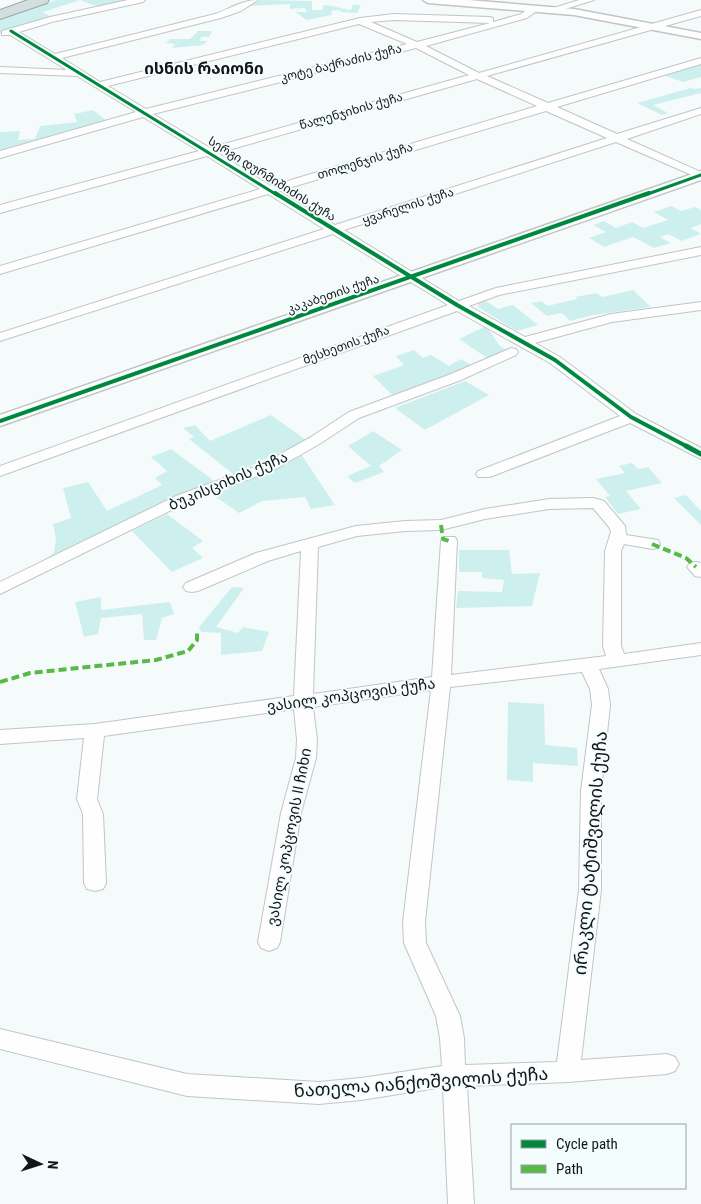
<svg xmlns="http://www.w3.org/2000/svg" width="701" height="1204" font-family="'Roboto Condensed','Noto Sans Georgian',sans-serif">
	<rect width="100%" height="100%" fill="#f5fbfb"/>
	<path fill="#cdf0ef" d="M 56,0 L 122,0 L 128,1 C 106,6 101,10 80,0 L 43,12 L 53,18 L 0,34 L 0,20 Z
		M 260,0 L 312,1 L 312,10 L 323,10 L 323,5 C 333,5 341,9 351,10 L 353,5 L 361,5 L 357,13 L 341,12 L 340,10 L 331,11 L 332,15 L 306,20 L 296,12 L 307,12 L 305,8 L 290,9 L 290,4 L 251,6 Z
		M 198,31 L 212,31 L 209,37 L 201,37 L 200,41 L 208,41 L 203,45 L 172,48 L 175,44 L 166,43 L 170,39 L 190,39 Z
		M 701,64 L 701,77 L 683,82 L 663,75 Z
		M 691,88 L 695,89 L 701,88 L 701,93 L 653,105 L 668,113 L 662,115 L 637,103 Z
		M 93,110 L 107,121 L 0,152 L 0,132 L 20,131 L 18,140 L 35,139 L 40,126 L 77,122 L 74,114 Z
		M 671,206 L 681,211 L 695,207 L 701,210 L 701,224 L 691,228 L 701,234 L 682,241 L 668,234 L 660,237 L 671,243 L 654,248 L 633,237 L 604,247 L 589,238 L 606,232 L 593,225 L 604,221 L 616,228 L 632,222 L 643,228 L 668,220 L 654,212 Z
		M 633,290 L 651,307 L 593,315 L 570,321 L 562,313 L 547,316 L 531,303 L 542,301 L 547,306 L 577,299 L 575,297 L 597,293 L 602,297 Z
		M 486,301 L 498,309 L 513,305 L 538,325 L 517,331 L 478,307 L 479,303 Z
		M 486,326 L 500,346 L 508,351 L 490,360 L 459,339 Z
		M 414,350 L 423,358 L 431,355 L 449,366 L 461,359 L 475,367 L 392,395 L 373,376 L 404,365 L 396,356 Z
		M 465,381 L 489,395 L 425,430 L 395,408 Z
		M 271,415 L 306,440 L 233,474 L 189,439 L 194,437 L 183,428 L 195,425 L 210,441 Z
		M 373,431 L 402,450 L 379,466 L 384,472 L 355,483 L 347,476 L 371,466 L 348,446 Z
		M 171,449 L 217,483 C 148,504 87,542 23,574 L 54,553 L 56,539 L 53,524 L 71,518 L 63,488 L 88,482 L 107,511 L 162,485 L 155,478 L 167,471 L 151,457 Z
		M 301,454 L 335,505 L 311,509 L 305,497 L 262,501 L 239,513 L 213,495 L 272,470 Z
		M 632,463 L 638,469 L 648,467 L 662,483 L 626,491 L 641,509 L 618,514 L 605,497 L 610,496 L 596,479 L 625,473 L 619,466 Z
		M 686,495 L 701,511 L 701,525 L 674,498 Z
		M 167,514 L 203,541 L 192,548 L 203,558 L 172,572 L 132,531 Z
		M 459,550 L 509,550 L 512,574 L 540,573 L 532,606 L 456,608 L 458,591 L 502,592 L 504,580 L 482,578 L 482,572 L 459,572 Z
		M 232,587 L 244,588 L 216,627 L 238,633 L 243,627 L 269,632 L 262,651 L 221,655 L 221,633 L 201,632 L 199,627 Z
		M 101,597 L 101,610 L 170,602 L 174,614 L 162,618 L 156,640 L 144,640 L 142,614 L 101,618 L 98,634 L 84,637 L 75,602 Z
		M 508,702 L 544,704 L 545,745 L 577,748 L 578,766 L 533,763 L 533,782 L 507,780 Z"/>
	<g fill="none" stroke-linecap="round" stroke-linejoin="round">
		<defs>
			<path id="minor" d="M 128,0 L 145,0 L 143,2 L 52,22 L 19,32 L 55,54 L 215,14 C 229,9 243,0 258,0 L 241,11 L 221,18 L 62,58 L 100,82 L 360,18 L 394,14 L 490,17 L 493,18 L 493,22 L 521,14 L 532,6 L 538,6 L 538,10 L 527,18 L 426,46 L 479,73 L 701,10 L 701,16 L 487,76 L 548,103 L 701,58 L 701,64 L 557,107 L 617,134 L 701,108 L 701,114 L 627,139 L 701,172 L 701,179 L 616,142 L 344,230 L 459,301 L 496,288 L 701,247 L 701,255 L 499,295 L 469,306 L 525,337 L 611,314 L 701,302 L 701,310 L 612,322 L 535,343 L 560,357 L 636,414 L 701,448 L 701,459 L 630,423 L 490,477 L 478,477 L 476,474 L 478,471 L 620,416 L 550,363 L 457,311 L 0,476 L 0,466 L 448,305 L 333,234 L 0,341 L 0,333 L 324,229 L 268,194 L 0,274 L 0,266 L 260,189 L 207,156 L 0,213 L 0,205 L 199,151 L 143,117 L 0,158 L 0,151 L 136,112 L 77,76 L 0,73 L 0,67 L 67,70 L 10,35 L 2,35 L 2,31 L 50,17 ZM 394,20 L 490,23 L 417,42 L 371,22 ZM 359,24 L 407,44 L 146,109 L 108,86 ZM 416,48 L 469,75 L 210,148 L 153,114 ZM 477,79 L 537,106 L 271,186 L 218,153 ZM 546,111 L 607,138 L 335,225 L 279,191 Z
				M 579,0 L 594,0 L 552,13 L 547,10 Z
				M 511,348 L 516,349 L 518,352 L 516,355 L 461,380 L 359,418 L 321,443 L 274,470 L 188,502 L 0,594 L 0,582 L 176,496 L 262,464 L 311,437 L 349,412 L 451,374 Z
				M 593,498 L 604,501 L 625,526 L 626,535 L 658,540 L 660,544 L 658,548 L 652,549 L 624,544 L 621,551 L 621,646 L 624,654 L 701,643 L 701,655 L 599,669 L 608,689 L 610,705 L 601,791 L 601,890 L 581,1060 L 667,1054 L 675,1057 L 679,1064 L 675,1071 L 667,1074 L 568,1082 L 467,1086 L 474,1204 L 448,1204 L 443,1087 L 361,1100 L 319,1104 L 187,1096 L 0,1049 L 0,1029 L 187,1074 L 319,1082 L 361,1078 L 442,1066 L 440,1038 L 436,1016 L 404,943 L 403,922 L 431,690 L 313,707 L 317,740 L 316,758 L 301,813 L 280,942 L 277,948 L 269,951 L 261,948 L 258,942 L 281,813 L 296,758 L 297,740 L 294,709 L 104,736 L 97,799 L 103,814 L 106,883 L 103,889 L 95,891 L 87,889 L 84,883 L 83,814 L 77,799 L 84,738 L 0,744 L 0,730 L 95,724 L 294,696 L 301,551 L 268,561 L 198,591 L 192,592 L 186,591 L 183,587 L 186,583 L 256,553 L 356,526 L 405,521 L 441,520 L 485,509 L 549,499 ZM 593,508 L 609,527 L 611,532 L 605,551 L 603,646 L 606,656 L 451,675 L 457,541 L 455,537 L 443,537 L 441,541 L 432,677 L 313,694 L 318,547 L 357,536 L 405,531 L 441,530 L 485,519 L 549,509 ZM 582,672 L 590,689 L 592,705 L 581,791 L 579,890 L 557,1062 L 465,1065 L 464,1038 L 460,1016 L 426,943 L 425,922 L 450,687 Z
				M 696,562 L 701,563 L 701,577 L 695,576 L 687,567 L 690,563 Z"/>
			<path id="tertiary" d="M 423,0 L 468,0 L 574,9 L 701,33 L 701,39 L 574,15 L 428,3 Z
				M 701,171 L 701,180 L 0,426 L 0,415 Z"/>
			<path id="trunk" d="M 28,0 L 49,0 L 47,3 L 0,19 L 0,10 Z"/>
		</defs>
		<use href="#minor" stroke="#c1c5c5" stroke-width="2"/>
		<use href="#tertiary" stroke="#c1c5c5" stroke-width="3"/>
		<use href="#trunk" stroke="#97a5a5" stroke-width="2"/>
		<use href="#minor" fill="#fefefe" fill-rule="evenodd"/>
		<use href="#tertiary" fill="#fefefe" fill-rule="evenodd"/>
		<use href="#trunk" fill="#d4dede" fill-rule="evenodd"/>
		<path stroke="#58b947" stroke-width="4" stroke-dasharray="8 4" stroke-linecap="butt" d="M 441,525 L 443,539 L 449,541
			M 652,544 L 686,558 L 696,567
			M 0,682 L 30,673 L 156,660 L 188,651 L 197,640 L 197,630"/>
		<defs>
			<path id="cycleway-far2" d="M 11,31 L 277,195
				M 645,195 L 701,175"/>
			<path id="cycleway-far1" d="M 275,193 L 457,305 L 555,360 L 631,417 L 688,447
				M 0,421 L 649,193"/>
			<path id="cycleway" d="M 686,446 L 701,454"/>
		</defs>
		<use href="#cycleway-far2" stroke="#f3fdfd" stroke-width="5"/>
		<use href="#cycleway-far1" stroke="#f3fdfd" stroke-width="6"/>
		<use href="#cycleway" stroke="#f3fdfd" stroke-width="8"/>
		<use href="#cycleway-far2" stroke="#00873e" stroke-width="3"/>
		<use href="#cycleway-far1" stroke="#00873e" stroke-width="4"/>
		<use href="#cycleway" stroke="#00873e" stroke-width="5"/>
	</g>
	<g text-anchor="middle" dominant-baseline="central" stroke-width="4" stroke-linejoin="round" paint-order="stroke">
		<g font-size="12" fill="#131616" stroke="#f3fdfd">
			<text transform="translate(341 63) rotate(-14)">კოტე ბაქრაძის ქუჩა</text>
			<text transform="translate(351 111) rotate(-16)">წალენჯიხის ქუჩა</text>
			<text transform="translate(365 161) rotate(-17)">თოლენჯის ქუჩა</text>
			<text transform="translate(272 179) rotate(32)">სერგი დურმიშიძის ქუჩა</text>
			<text transform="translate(408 206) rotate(-18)">ყვარელის ქუჩა</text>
			<text transform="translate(333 294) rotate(-19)">კაკაბეთის ქუჩა</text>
			<text transform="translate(346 345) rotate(-20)">მესხეთის ქუჩა</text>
		</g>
		<g font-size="15" fill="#131616" stroke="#f3fdfd">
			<text transform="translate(228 481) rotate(-23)">ბუკისციხის ქუჩა</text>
			<text transform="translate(351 695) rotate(-8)">ვასილ კოპცოვის ქუჩა</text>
			<text transform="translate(289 837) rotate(-79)">ვასილ კოპცოვის II ჩიხი</text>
		</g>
		<g font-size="16" font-weight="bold" fill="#131616" stroke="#f3fdfd">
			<text x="204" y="68">ისნის რაიონი</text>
		</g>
		<g font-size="18" fill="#131616" stroke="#f3fdfd">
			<text transform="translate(590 853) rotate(-85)">ირაკლი ტატიშვილის ქუჩა</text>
			<text transform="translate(421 1082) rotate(-4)">ნათელა იანქოშვილის ქუჩა</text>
		</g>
	</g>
	<rect x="511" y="1124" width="175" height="65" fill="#f3fdfd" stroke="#99a1a1"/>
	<rect x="521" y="1140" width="25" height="8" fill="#00873e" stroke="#99a1a1"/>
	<text x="556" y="1149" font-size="15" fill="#131616">Cycle path</text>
	<rect x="521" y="1165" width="25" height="8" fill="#58b947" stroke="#99a1a1"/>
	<text x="556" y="1174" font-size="15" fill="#131616">Path</text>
	<g transform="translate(40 1164) rotate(94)" stroke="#f3fdfd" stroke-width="4" paint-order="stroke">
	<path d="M0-4L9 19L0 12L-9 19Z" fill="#131616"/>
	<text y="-8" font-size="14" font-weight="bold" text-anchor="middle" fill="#131616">N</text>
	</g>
</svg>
